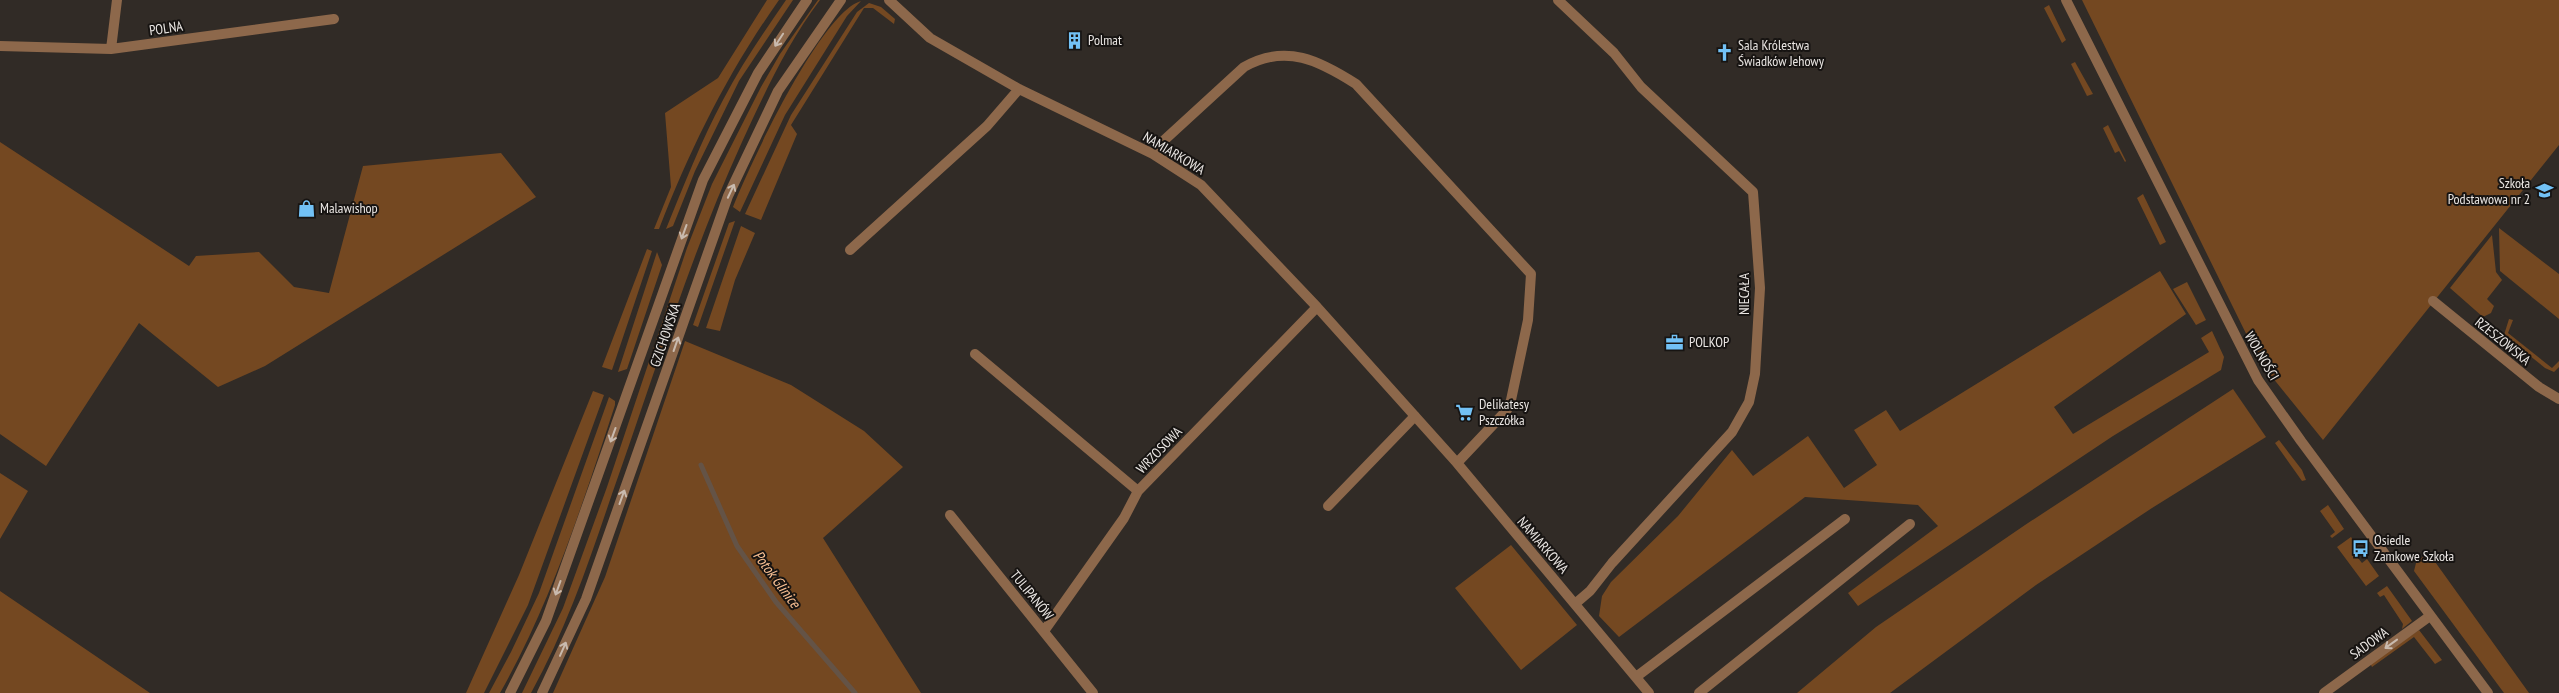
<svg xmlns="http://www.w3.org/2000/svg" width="2559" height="693" font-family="'PT Sans Narrow',sans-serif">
	<rect width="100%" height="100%" fill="#312b26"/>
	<path fill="#744821" d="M 767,0 L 779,0 C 728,72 691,147 659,229 L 654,229 L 671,187 L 665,113 L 718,78 Z
		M 786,0 L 793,0 L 739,81 L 695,171 L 673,226 L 666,229 C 684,185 701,141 723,100 C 741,65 764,32 786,0 Z
		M 818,0 L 820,0 C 787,44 765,92 742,142 C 690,256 654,376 612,494 C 589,562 566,630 531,693 L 522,693 L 563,608 L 607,487 L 687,248 L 712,184 L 761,87 L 780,54 Z
		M 2082,0 L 2559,0 L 2559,145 L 2323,440 L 2260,362 Z
		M 861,1 L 847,16 L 785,115 L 740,212 L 733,207 C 749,166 821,12 861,1 Z
		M 869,3 L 881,7 L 895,19 L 894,24 L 873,8 L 864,8 L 791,125 L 797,134 L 761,220 L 745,214 L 791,115 L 857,12 Z
		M 2049,5 L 2066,40 L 2062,43 L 2044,8 Z
		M 2075,62 L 2093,94 L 2087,96 L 2071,64 Z
		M 2108,125 L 2126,161 L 2125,162 L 2119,151 L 2115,153 L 2103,128 Z
		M 0,142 L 189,266 L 196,256 L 259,252 L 294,287 L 329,293 L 363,166 L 501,153 L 536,197 L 265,366 L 218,387 L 139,323 L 46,466 L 0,434 Z
		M 2143,194 L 2166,242 L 2160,245 L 2137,198 Z
		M 735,221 L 698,327 L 693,325 L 729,223 Z
		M 741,226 L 755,233 L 735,280 L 720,331 L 706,328 Z
		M 2499,228 L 2559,274 L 2559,319 L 2500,271 Z
		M 2492,235 L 2496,272 L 2502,280 L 2487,299 L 2494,306 L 2491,313 L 2483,317 L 2450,288 Z
		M 647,249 L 652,251 L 612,370 L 602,367 Z
		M 657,252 L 662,265 L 627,369 L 618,372 Z
		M 2160,271 L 2186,314 L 2054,407 L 2073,434 L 2209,352 L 2201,338 L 2212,331 L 2224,357 L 2221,370 L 2113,436 L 1858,606 L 1848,593 L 1938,526 L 1918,505 L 1805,497 L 1619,637 L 1599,616 L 1602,596 L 1611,582 L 1678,516 L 1732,450 L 1753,476 L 1808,436 L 1844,488 L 1877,465 L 1854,430 L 1886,410 L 1900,431 Z
		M 2187,282 L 2206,320 L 2196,325 L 2173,289 Z
		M 2509,319 L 2513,320 L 2508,333 L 2552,368 L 2559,361 L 2559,367 L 2554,372 L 2545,368 L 2504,335 Z
		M 685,341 L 791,385 L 864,431 L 903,467 L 823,538 L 921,693 L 553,693 L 605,577 Z
		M 2233,389 L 2266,437 L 2152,508 L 2036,585 L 1890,693 L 1797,693 L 1876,627 L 2025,525 Z
		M 593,391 L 604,395 L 528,605 L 484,693 L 466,693 L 519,575 Z
		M 609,397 L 615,401 L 615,405 C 583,503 551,603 500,693 L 489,693 L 511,652 L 539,593 Z
		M 2279,440 L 2302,470 L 2306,480 L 2302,481 L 2275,443 Z
		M 0,473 L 28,491 L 0,539 Z
		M 2328,505 L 2344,529 L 2332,538 L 2330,536 L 2335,532 L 2320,511 Z
		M 2351,537 L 2358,547 L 2354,553 L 2362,563 L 2367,559 L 2379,576 L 2366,586 L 2337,547 Z
		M 1511,545 L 1577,625 L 1521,670 L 1455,588 Z
		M 2428,552 L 2529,693 L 2504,693 L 2414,571 L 2416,563 Z
		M 2387,586 L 2412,621 L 2402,629 L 2403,624 L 2384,595 L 2380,597 L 2377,593 Z
		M 0,591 L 150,693 L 0,693 Z
		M 2419,630 L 2442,660 L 2435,664 L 2414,637 L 2372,667 L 2370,663 Z"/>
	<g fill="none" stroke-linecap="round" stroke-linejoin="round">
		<path stroke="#645346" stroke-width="5" d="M 701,465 L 737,546 L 776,602 L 855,693"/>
		<path stroke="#8d684b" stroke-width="10" d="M 889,0 L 930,38 L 1019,89 L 1153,154 L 1201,185 L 1317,307 L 1457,463 L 1649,693
			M 1558,0 L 1614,53 L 1641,87 L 1753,192 L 1760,288 L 1755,374 L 1749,402 L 1732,432 L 1612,563 L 1590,591 L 1576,603
			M 0,46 L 111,49 L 334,19
			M 111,49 L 117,0
			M 1153,154 L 1160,144 L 1244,67 C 1286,43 1320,61 1356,84 L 1531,274 L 1528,320 L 1511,400 L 1507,410 L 1457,463
			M 850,250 L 987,126 L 1019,89
			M 2433,301 L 2539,387 L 2559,399
			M 975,354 L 1138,491
			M 1328,506 L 1415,416
			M 950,515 L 1093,693
			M 1044,631 L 1124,518 L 1138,491 L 1317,307
			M 1636,677 L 1845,519
			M 1699,693 L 1910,524
			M 2324,693 L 2430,616"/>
		<path stroke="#8d684b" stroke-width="10" d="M 2066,0 L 2258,380 L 2301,441 L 2488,693
			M 510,693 L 546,621 L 703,180 L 758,73 L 807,0
			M 542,693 L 586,599 L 728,196 L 778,91 L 841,0"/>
	</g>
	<defs><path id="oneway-shaft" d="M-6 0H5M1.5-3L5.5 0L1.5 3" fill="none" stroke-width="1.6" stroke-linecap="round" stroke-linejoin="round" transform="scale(1.25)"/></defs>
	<g stroke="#c9baae">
		<use href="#oneway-shaft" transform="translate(779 40) rotate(123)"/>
		<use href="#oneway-shaft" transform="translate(731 191) rotate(-65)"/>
		<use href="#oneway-shaft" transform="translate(684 232) rotate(110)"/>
		<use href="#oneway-shaft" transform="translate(676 344) rotate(-71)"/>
		<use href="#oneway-shaft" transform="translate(613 435) rotate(110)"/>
		<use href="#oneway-shaft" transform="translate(622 497) rotate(-70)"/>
		<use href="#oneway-shaft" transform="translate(558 588) rotate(110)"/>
		<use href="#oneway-shaft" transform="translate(2391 644) rotate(144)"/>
		<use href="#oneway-shaft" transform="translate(563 649) rotate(-66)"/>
	</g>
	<defs>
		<symbol id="building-bare" viewBox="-9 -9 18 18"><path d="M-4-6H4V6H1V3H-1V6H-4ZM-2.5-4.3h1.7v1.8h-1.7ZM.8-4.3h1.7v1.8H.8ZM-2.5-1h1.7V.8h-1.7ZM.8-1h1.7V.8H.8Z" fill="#72c1f5" stroke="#171412" stroke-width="2.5" paint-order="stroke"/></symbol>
		<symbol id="church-bare" viewBox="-9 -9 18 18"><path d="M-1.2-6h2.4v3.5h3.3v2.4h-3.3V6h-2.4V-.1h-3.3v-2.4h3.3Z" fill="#72c1f5" stroke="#171412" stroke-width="2.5" paint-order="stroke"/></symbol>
		<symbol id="school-bare" viewBox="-9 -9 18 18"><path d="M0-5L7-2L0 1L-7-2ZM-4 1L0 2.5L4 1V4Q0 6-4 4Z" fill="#72c1f5" stroke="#171412" stroke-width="2.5" paint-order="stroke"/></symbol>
		<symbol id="shop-bare" viewBox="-9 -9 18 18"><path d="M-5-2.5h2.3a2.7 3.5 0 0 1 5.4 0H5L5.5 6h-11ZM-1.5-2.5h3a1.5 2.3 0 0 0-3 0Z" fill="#72c1f5" stroke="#171412" stroke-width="2.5" paint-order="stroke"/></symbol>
		<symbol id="office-bare" viewBox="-9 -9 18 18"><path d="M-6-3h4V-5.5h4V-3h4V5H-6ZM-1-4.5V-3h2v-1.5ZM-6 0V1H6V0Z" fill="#72c1f5" stroke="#171412" stroke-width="2.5" paint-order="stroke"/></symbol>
		<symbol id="supermarket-bare" viewBox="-9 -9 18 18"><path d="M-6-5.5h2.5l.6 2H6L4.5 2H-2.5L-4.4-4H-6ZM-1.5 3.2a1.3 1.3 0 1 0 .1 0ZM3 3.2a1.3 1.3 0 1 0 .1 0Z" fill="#72c1f5" stroke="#171412" stroke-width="2.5" paint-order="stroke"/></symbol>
		<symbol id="bus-bare" viewBox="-9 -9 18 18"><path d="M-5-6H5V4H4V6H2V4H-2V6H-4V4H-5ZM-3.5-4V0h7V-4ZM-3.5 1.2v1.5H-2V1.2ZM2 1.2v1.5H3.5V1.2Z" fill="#72c1f5" stroke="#171412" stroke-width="2.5" paint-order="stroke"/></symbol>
	</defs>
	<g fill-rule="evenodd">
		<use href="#building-bare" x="1062" y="28" width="25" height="25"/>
		<use href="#church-bare" x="1712" y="40" width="25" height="25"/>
		<use href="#school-bare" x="2532" y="178" width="25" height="25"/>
		<use href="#shop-bare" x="294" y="196" width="25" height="25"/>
		<use href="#office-bare" x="1662" y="330" width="25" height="25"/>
		<use href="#supermarket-bare" x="1452" y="400" width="25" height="25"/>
		<use href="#bus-bare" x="2348" y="536" width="25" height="25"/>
	</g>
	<g text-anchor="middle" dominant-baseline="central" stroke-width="4" stroke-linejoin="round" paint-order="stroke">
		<g font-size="14" fill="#eae6e3" stroke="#171412">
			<text transform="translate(166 28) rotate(-8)">POLNA</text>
			<text transform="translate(1174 153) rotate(31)">NAMIARKOWA</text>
			<text transform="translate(1744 294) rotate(-90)">NIECAŁA</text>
			<text transform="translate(665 335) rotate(-71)">GZICHOWSKA</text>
			<text transform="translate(2503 341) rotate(39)">RZESZOWSKA</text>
			<text transform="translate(2262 356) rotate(60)">WOLNOŚCI</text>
			<text transform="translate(1159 450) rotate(-46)">WRZOSOWA</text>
			<text transform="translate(1543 545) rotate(49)">NAMIARKOWA</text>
			<text transform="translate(1032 595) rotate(51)">TULIPANÓW</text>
			<text transform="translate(2369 643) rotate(-36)">SADOWA</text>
		</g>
		<g font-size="14" fill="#eae6e3" stroke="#171412" text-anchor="start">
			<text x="1088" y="40">Polmat</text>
			<text x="1738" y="45">Sala Królestwa<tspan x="1738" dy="16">Świadków Jehowy</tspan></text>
			<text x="2530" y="183" text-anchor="end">Szkoła<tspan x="2530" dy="16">Podstawowa nr 2</tspan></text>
			<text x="320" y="208">Malawishop</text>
			<text x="1689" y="342">POLKOP</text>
			<text x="1479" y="404">Delikatesy<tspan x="1479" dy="16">Pszczółka</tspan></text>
			<text x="2374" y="540">Osiedle<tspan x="2374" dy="16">Zamkowe Szkoła</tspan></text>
		</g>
		<g font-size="15" font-style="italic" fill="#f9c093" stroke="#171412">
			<text transform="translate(777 579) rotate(53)">Potok Glinice</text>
		</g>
	</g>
</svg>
